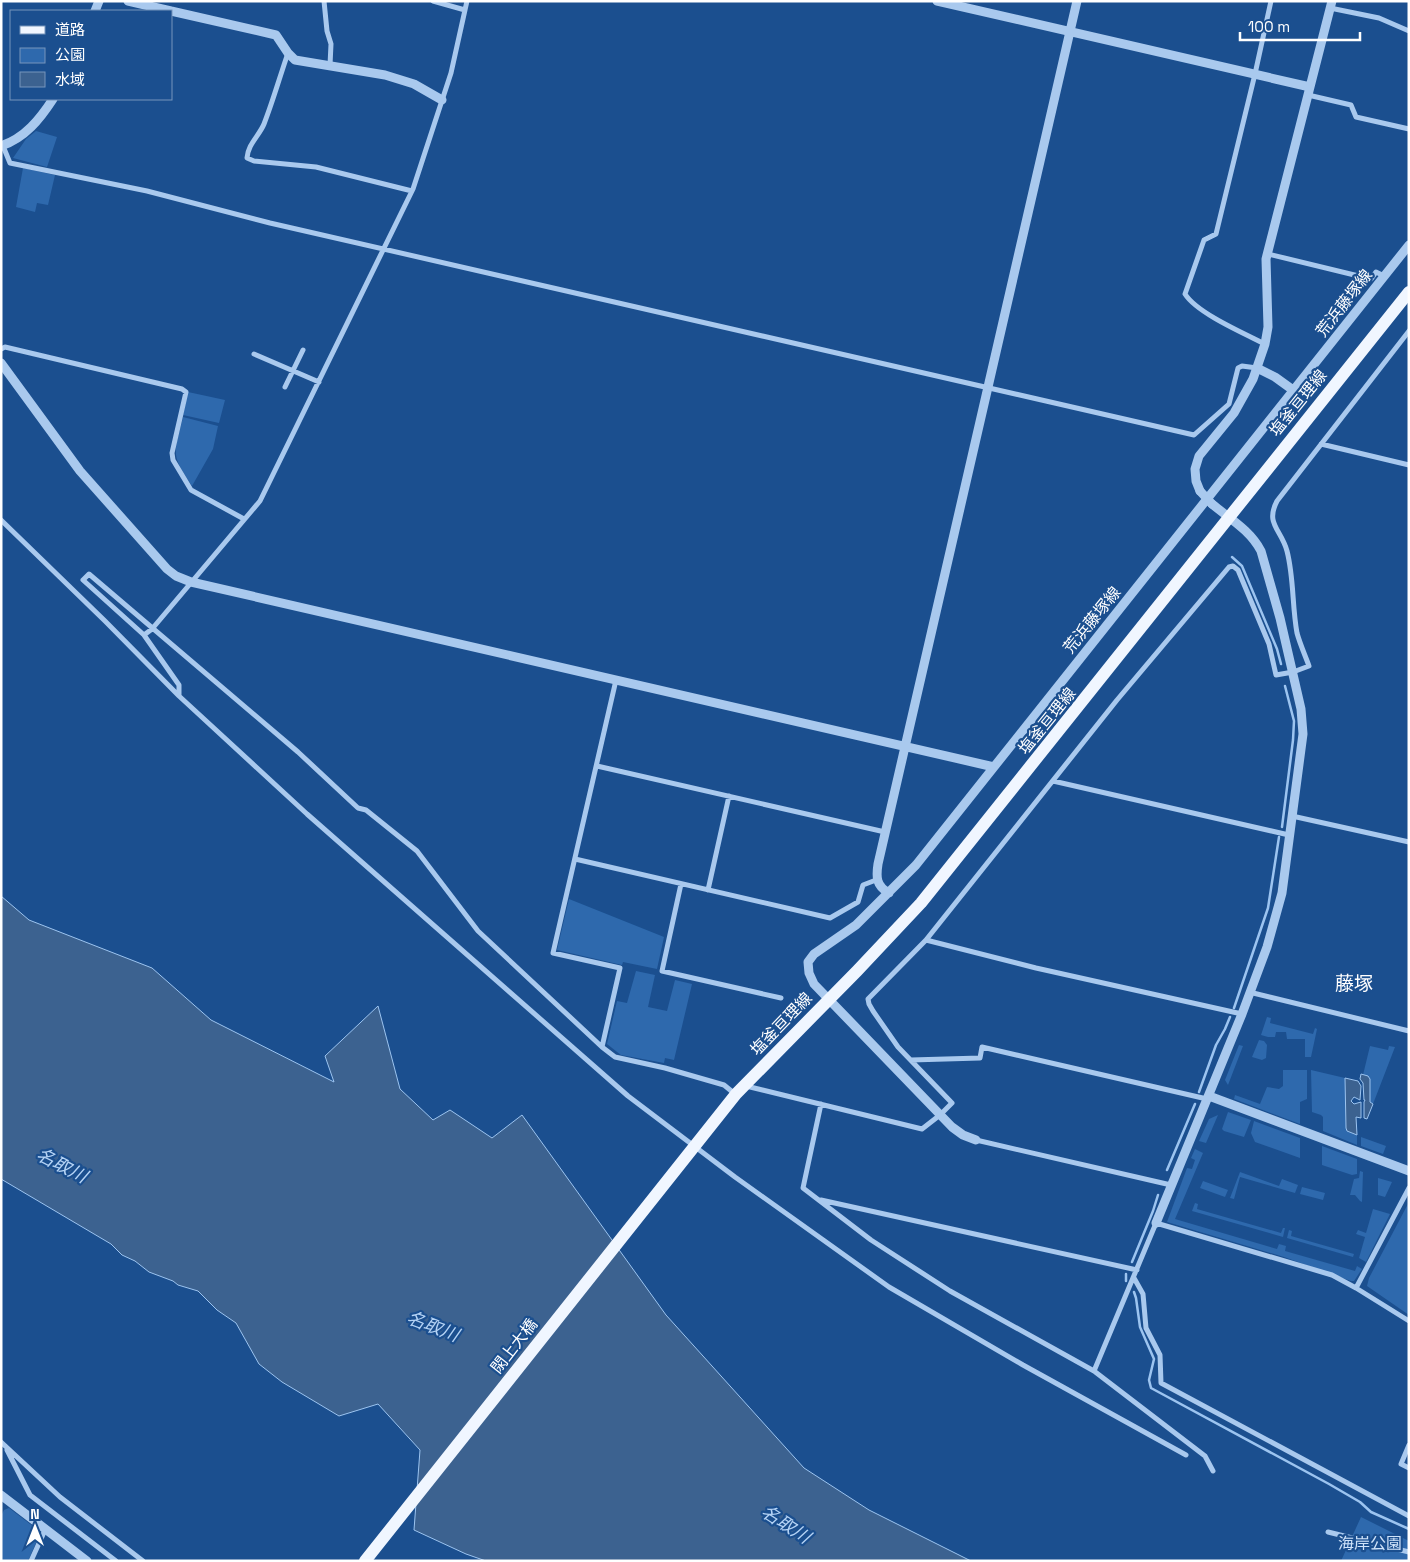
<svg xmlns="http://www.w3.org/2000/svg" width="1410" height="1562" font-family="'Space Grotesk','Noto Sans JP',sans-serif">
	<rect width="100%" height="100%" fill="#1b4f8f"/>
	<path fill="#2e69ad" d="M 36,131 L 57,137 L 47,167 L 13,158 L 26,139 Z
		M 23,168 L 55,175 L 48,205 L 37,203 L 35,212 L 16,207 Z
		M 188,392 L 225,400 L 219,423 L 183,415 Z
		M 183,417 L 218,426 L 213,449 L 192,486 C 170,453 174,455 183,417 Z
		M 569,899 L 664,937 L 657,969 L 623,962 L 622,965 L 557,950 Z
		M 636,971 L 655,975 L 648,1007 L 667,1011 L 675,980 L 692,984 L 674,1060 L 665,1058 L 664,1063 L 621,1055 L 607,1044 L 617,1001 L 627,1003 Z
		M 1267,1017 L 1271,1018 L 1270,1023 L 1313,1034 L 1315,1028 L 1317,1029 L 1311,1057 L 1305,1057 L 1305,1039 L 1287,1039 L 1286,1032 L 1276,1032 L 1275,1037 L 1268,1037 L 1261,1035 Z
		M 1259,1040 L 1264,1041 L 1267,1045 L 1266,1058 L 1262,1060 L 1252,1057 Z
		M 1239,1045 L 1243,1046 L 1228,1085 L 1225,1080 Z
		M 1370,1046 L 1388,1050 L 1389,1046 L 1395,1047 L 1373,1104 L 1370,1102 L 1370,1079 L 1363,1075 Z
		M 1283,1070 L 1307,1070 L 1307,1099 L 1300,1102 L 1300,1124 L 1234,1099 L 1235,1095 L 1260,1104 L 1267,1087 L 1279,1089 L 1283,1086 Z
		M 1311,1070 L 1345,1078 L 1346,1128 L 1347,1131 L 1357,1135 L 1357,1145 L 1323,1131 L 1323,1117 L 1321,1115 L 1312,1112 Z
		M 1228,1112 L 1251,1120 L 1244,1137 L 1224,1131 L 1222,1129 Z
		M 1218,1115 L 1206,1143 L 1199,1141 L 1209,1119 Z
		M 1254,1121 L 1300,1138 L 1300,1158 L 1255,1142 L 1251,1133 Z
		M 1361,1137 L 1386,1146 L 1383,1154 L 1361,1146 Z
		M 1322,1146 L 1357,1159 L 1357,1174 L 1352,1175 L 1322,1165 Z
		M 1195,1149 L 1203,1153 L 1175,1219 L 1277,1249 L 1279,1244 L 1286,1246 L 1285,1251 L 1355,1271 L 1357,1266 L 1362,1269 L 1354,1281 L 1351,1281 L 1284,1257 L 1167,1222 L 1187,1168 L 1192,1169 L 1195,1160 L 1191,1158 Z
		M 1360,1171 L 1363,1172 L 1362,1202 L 1360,1201 L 1355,1195 L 1350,1195 L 1354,1179 L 1359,1178 Z
		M 1240,1172 L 1279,1186 L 1282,1179 L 1298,1185 L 1295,1193 L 1240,1177 L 1234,1199 L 1230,1198 Z
		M 1378,1178 L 1392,1182 L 1385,1197 L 1378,1195 Z
		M 1203,1181 L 1228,1190 L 1225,1197 L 1200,1188 Z
		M 1302,1187 L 1325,1193 L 1323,1200 L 1300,1194 Z
		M 1409,1202 L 1409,1315 L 1367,1286 L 1369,1278 Z
		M 1195,1203 L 1198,1204 L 1197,1209 L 1281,1233 L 1283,1228 L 1285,1228 L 1283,1237 L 1192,1211 Z
		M 1373,1209 L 1390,1214 L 1366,1262 L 1359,1258 L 1365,1237 L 1356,1234 L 1358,1230 L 1366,1233 Z
		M 1289,1230 L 1292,1231 L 1291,1236 L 1354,1254 L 1353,1257 L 1287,1238 Z
		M 9,1508 L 38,1530 L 39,1536 L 28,1561 L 1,1561 L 1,1516 L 4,1510 Z
		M 1361,1517 L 1409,1541 L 1409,1561 L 1341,1561 Z"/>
	<path fill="#3c6290" stroke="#9cc4f0" d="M 1,896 L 29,920 L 152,968 L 211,1020 L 334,1082 L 325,1056 L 378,1006 L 400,1089 L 433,1120 L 450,1110 L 492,1138 L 522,1115 L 666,1315 L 804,1468 L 869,1510 L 971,1561 L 486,1561 L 466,1554 L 414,1530 L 420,1450 L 378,1404 L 339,1416 L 282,1382 L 259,1364 L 236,1323 L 217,1310 L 198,1291 L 178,1285 L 173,1281 L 149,1272 L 135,1261 L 122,1255 L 111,1244 L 1,1179 Z
		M 1361,1074 L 1368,1076 L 1370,1079 L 1370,1102 L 1373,1104 L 1367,1119 L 1364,1118 L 1364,1102 L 1365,1100 L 1364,1100 L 1363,1083 L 1360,1079 Z
		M 1345,1078 L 1358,1081 L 1361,1086 L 1360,1100 L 1354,1097 L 1351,1101 L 1354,1104 L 1361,1102 L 1361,1118 L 1356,1117 L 1357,1135 L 1347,1131 L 1346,1128 Z"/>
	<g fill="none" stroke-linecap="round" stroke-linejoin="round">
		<path stroke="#9cc4f0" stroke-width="2.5" d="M 1232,557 L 1242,566 L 1277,649 L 1281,664
			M 1282,827 L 1293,740 L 1294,721 L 1285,686
			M 1234,1008 L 1268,908 L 1279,837
			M 1199,1092 L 1216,1045 L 1225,1029 L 1230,1017
			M 1167,1170 L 1195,1104
			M 1132,1262 L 1153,1211 L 1158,1195
			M 1126,1281 L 1126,1274
			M 1134,1292 L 1136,1298 L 1140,1327 L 1154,1359 L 1149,1380 L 1151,1388 L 1329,1484 L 1360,1502 L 1371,1512 L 1409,1529"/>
		<path stroke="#a9c9ee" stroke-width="5" d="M 324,1 L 327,31 L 331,44 L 330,65
			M 433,1 L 465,10
			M 1330,8 L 1379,18 L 1409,31
			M 288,53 C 280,76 273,101 264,124 C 259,136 248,144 247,158 L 254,161 L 316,167 L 412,191
			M 1308,95 L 1351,105 L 1356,117 L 1409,129
			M 3,146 L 10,163 L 147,191 L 270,223 L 1194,435 L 1229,404 L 1238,368 L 1242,366 L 1257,368
			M 1268,254 L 1371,279 L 1376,272 L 1384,276
			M 1265,344 C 1243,333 1197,313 1185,294 L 1204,240 L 1216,234 L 1255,74 L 1271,1
			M 1,349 L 5,347 L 182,389 L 186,392 L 172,453 L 173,460 L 191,490 L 244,519
			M 254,354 L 319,382
			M 285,387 L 303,350
			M 1321,444 L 1409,465
			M 1,520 L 105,621 L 179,696 L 307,814 L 628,1096 L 735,1177 L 889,1287 L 1023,1365 L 1186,1455
			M 144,635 L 83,580 L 89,574 L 298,752 L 358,808 L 366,810 L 417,851 L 478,931 L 602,1047
			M 616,680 L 553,953 L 620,968 L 602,1047 L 615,1057 L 665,1068 L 724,1085 L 735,1094
			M 179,695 L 179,685 L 144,635 L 152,629 L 260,501 L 413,189 L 451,73 L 467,1
			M 597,766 L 885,832
			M 1053,781 L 1289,835
			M 1292,816 L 1409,842
			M 575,859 L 830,918 L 858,902 L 863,885 L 876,880
			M 681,884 L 662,971 L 781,998
			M 708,890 L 729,796
			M 926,940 L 1117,700 L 1229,567 L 1233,566 L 1238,570 L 1269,644 L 1276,675 L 1293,672 L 1309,666 C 1305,655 1300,644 1297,633 C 1292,606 1294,578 1287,551 C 1281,529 1265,524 1277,501 L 1409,331
			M 1249,992 L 1409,1031
			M 911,1060 L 980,1058 L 982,1047 L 1207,1099
			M 746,1086 L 922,1129 L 940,1115 L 952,1103 L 898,1047 L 873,1011 L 869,1004 L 868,999 L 926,940 L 1036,968 L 1242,1014
			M 821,1104 L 803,1188 L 871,1240 L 950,1291 L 1094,1371 L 1156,1223 L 1332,1275 L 1356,1288 L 1409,1321
			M 976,1140 L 1171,1185
			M 821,1200 L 1137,1270
			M 1134,1278 L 1143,1294 L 1146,1328 L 1160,1355 L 1161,1383 L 1409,1516
			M 1356,1288 L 1409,1188
			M 1094,1371 L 1205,1456 L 1213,1471
			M 1,1442 L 60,1497 L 143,1561
			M 1409,1445 L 1401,1464 L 1409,1468
			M 7,1450 L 30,1495 L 116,1561
			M 1328,1532 L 1409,1552
			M 31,1561 L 45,1530"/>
		<path stroke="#a9c9ee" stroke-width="9" d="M 128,1 L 171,11
			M 937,1 L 1310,87
			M 95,11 L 99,1
			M 171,11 L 276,35 L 288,53 L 295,60 L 385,75 L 414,84 L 442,100
			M 1,146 C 25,138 40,119 53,99
			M 1,363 L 80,471 L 167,569 L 176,576 L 191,582 L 994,767
			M 1257,368 L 1275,377 L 1293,390
			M 1200,491 L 1196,481 L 1195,469 L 1199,456 L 1234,413 L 1253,379 L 1265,344 L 1268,327 L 1266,259 L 1332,1
			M 889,893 C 876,886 876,877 878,864 L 1077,1
			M 1209,1096 L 1409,1171
			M 976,1140 L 963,1135 L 952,1127 L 814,984 L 809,973 L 808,962 L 814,954 L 856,925 L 916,865 L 1409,245
			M 1156,1223 L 1242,1014 L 1267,947 L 1282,893 L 1303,734 L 1301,709 L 1280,618 L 1261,551 C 1250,530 1230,519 1212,504
			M 1,1495 L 87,1561"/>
		<path stroke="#f0f6ff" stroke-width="12" d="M 365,1561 L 736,1094 L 857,971 L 921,903 L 1409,292"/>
		<path stroke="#a9c9ee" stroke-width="9" d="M 1200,491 L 1212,504"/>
	</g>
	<g text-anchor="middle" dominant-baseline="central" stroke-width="4.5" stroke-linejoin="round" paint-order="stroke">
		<g font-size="16" fill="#fff" stroke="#1b4f8f">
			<text transform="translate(1344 303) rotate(-52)">荒浜藤塚線</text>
			<text transform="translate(1298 403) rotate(-51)">塩釜亘理線</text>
			<text transform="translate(1092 620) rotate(-51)">荒浜藤塚線</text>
			<text transform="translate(1047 721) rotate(-51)">塩釜亘理線</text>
			<text transform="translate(781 1024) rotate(-46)">塩釜亘理線</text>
			<text transform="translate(514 1346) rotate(-52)">閖上大橋</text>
		</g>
		<g font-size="16" fill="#cfe3fa" stroke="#1b4f8f">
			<text x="1370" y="1543">海岸公園</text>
		</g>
		<g font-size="18" font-style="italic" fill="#b5d3f5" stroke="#1b4f8f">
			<text transform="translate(62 1165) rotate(27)">名取川</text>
			<text transform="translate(433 1326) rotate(21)">名取川</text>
			<text transform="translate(786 1524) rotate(33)">名取川</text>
		</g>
		<g font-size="19" fill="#fff" stroke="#1b4f8f">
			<text x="1354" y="983">藤塚</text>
		</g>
	</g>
	<rect width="1410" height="1562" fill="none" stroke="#ffffff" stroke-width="5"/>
	<rect x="10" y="10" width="162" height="90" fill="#1b4f8f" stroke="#7695bc"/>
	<rect x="20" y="26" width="25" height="8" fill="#f0f6ff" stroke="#7695bc"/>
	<text x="55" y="35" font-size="15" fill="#ffffff">道路</text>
	<rect x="20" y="48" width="25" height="15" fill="#2e69ad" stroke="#7695bc"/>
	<text x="55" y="60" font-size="15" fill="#ffffff">公園</text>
	<rect x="20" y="72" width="25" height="15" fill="#3c6290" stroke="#7695bc"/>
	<text x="55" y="85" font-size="15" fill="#ffffff">水域</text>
	<g transform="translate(35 1527)" stroke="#1b4f8f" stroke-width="4" paint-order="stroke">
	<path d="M0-4L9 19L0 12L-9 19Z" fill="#ffffff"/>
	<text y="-8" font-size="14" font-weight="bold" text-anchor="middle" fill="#ffffff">N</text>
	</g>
	<path d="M1240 32v8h120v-8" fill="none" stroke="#ffffff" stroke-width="2.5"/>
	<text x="1248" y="32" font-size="15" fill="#ffffff" stroke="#1b4f8f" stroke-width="4" paint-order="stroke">100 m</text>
</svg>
